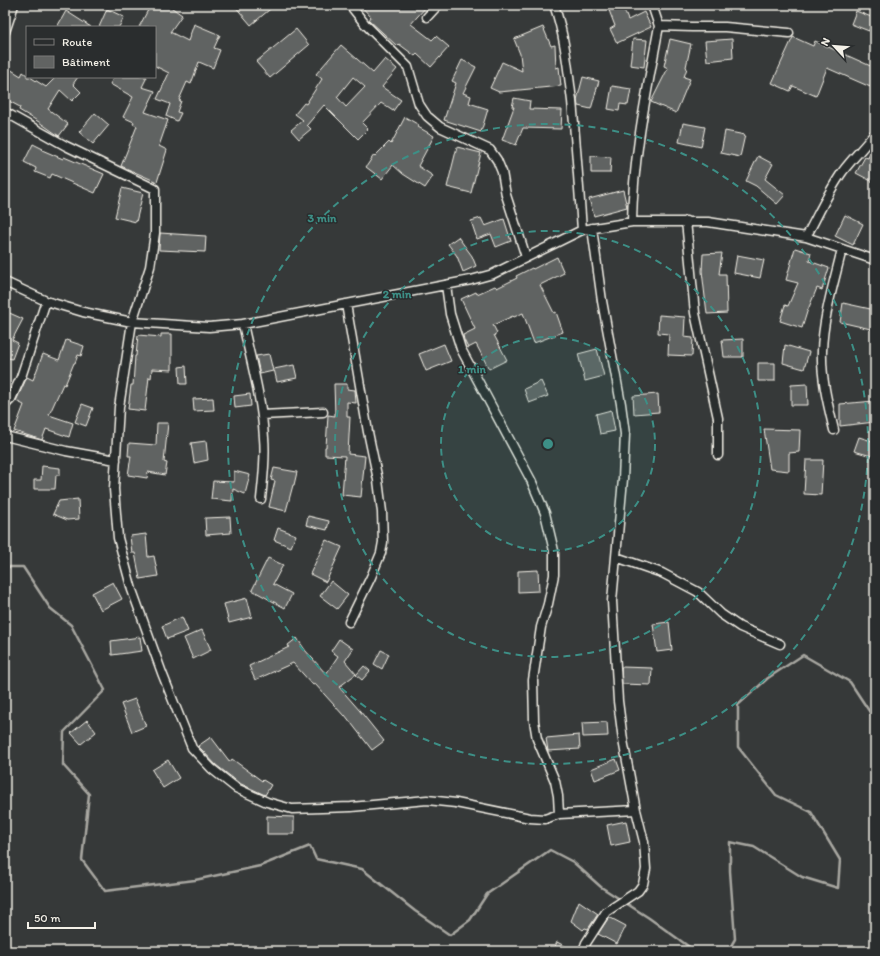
<svg xmlns="http://www.w3.org/2000/svg" width="880" height="956" font-family="Itim,sans-serif">
	<rect width="100%" height="100%" fill="#363939"/>
	<filter id="ink" filterUnits="userSpaceOnUse"><feTurbulence type="fractalNoise" baseFrequency=".025" numOctaves="2"/><feDisplacementMap in="SourceGraphic" scale="8" xChannelSelector="R" yChannelSelector="G"/><feConvolveMatrix kernelMatrix="1 2 1 2 8 2 1 2 1" color-interpolation-filters="sRGB"/></filter>
	<g filter="url(#ink)">
		<g fill="none" stroke-linecap="round" stroke-linejoin="round">
			<path stroke="#a8a7a1" stroke-width="2.5" d="M 5,567 L 23,567 L 50,608 L 71,625 L 105,690 L 64,732 L 63,765 L 89,794 L 82,860 L 105,891 L 195,880 L 260,866 L 310,846 L 316,859 L 362,869 L 415,911 L 450,935 L 470,920 L 487,894 L 550,850 L 573,862 L 601,887 L 649,918 L 695,951
				M 728,951 L 735,939 L 730,871 L 730,842 L 754,847 L 802,877 L 838,888 L 840,860 L 811,812 L 776,795 L 738,747 L 738,705 L 768,678 L 803,655 L 850,682 L 875,720"/>
		</g>
		<path fill="#616362" stroke="#f4f1e8" fill-rule="evenodd" d="M 142,5 L 168,5 L 182,15 L 170,32 L 188,41 L 194,24 L 220,35 L 214,48 L 220,50 L 213,68 L 199,62 L 191,84 L 187,82 L 179,100 L 181,101 L 177,112 L 181,113 L 177,121 L 166,116 L 170,104 L 157,99 L 169,73 L 155,66 L 155,27 L 139,27 L 148,10 Z
			M 234,5 L 275,5 L 251,25 Z
			M 360,5 L 428,5 L 417,17 L 411,24 L 432,40 L 436,36 L 449,47 L 431,67 L 417,54 L 415,56 L 399,44 L 397,46 L 369,20 L 371,17 Z
			M 607,5 L 622,5 L 628,20 L 644,12 L 651,27 L 617,43 L 610,29 L 615,26 Z
			M 107,9 L 124,17 L 119,27 L 99,27 Z
			M 66,11 L 91,27 L 57,27 Z
			M 856,11 L 874,18 L 869,31 L 851,24 Z
			M 543,27 L 551,46 L 555,45 L 556,68 L 559,67 L 561,86 L 499,92 L 490,88 L 502,62 L 522,71 L 520,54 L 514,39 Z
			M 296,29 L 309,45 L 270,78 L 256,62 Z
			M 793,37 L 813,46 L 815,41 L 875,68 L 875,89 L 827,68 L 816,96 L 793,86 L 790,91 L 772,83 Z
			M 633,39 L 647,40 L 644,67 L 630,65 Z
			M 670,39 L 691,44 L 686,67 L 687,68 L 684,77 L 690,79 L 676,113 L 651,102 L 668,68 L 664,66 Z
			M 732,39 L 733,58 L 707,61 L 705,41 Z
			M 341,45 L 373,73 L 385,59 L 397,69 L 382,87 L 401,100 L 393,111 L 381,103 L 362,123 L 368,129 L 358,139 L 324,105 L 307,125 L 311,129 L 299,139 L 291,130 L 303,120 L 295,114 L 304,103 L 306,104 L 322,79 L 316,74 ZM 353,77 L 365,87 L 346,107 L 337,97 Z
			M 462,60 L 476,67 L 463,93 L 471,96 L 469,103 L 488,109 L 481,132 L 444,120 L 456,83 L 452,81 Z
			M 5,66 L 21,76 L 23,72 L 27,75 L 27,77 L 30,77 L 46,87 L 56,77 L 78,77 L 73,84 L 81,92 L 72,101 L 60,90 L 48,109 L 68,124 L 59,136 L 39,122 L 19,110 L 20,107 L 5,99 Z
			M 114,77 L 147,77 L 142,87 L 155,91 L 145,112 L 168,120 L 159,146 L 167,150 L 157,182 L 121,166 L 137,126 L 133,124 L 134,122 L 123,117 L 133,97 L 110,84 Z
			M 583,77 L 599,81 L 591,109 L 578,106 L 577,100 Z
			M 612,86 L 631,89 L 628,105 L 620,104 L 619,111 L 608,109 Z
			M 514,98 L 530,101 L 529,109 L 562,110 L 561,129 L 523,128 L 516,145 L 502,140 L 514,107 L 512,107 Z
			M 95,113 L 109,125 L 93,144 L 79,132 Z
			M 405,117 L 419,125 L 418,127 L 434,136 L 418,166 L 433,176 L 425,188 L 403,174 L 393,165 L 382,179 L 366,167 L 374,155 L 375,156 L 389,142 L 391,144 Z
			M 683,123 L 705,127 L 701,147 L 679,142 Z
			M 725,131 L 745,135 L 740,157 L 721,153 Z
			M 875,143 L 875,183 L 856,173 L 865,157 L 868,158 Z
			M 33,144 L 43,149 L 42,150 L 63,159 L 64,157 L 104,174 L 95,193 L 52,174 L 50,178 L 35,172 L 36,168 L 24,162 Z
			M 457,147 L 481,153 L 471,193 L 447,187 Z
			M 591,156 L 611,157 L 610,173 L 591,173 Z
			M 758,156 L 773,164 L 765,179 L 785,195 L 777,204 L 756,186 L 746,181 Z
			M 122,188 L 143,193 L 136,222 L 115,217 Z
			M 623,190 L 627,207 L 594,216 L 589,199 Z
			M 845,215 L 863,224 L 853,245 L 835,236 Z
			M 481,218 L 485,226 L 504,219 L 511,241 L 496,247 L 491,234 L 477,239 L 471,221 Z
			M 160,233 L 206,236 L 205,252 L 159,250 Z
			M 458,237 L 472,256 L 476,266 L 463,272 L 457,256 L 448,244 Z
			M 795,248 L 811,253 L 809,261 L 829,268 L 822,290 L 817,288 L 807,312 L 802,328 L 780,321 L 785,305 L 788,306 L 798,283 L 786,280 Z
			M 722,253 L 719,274 L 726,274 L 727,313 L 707,314 L 702,271 L 703,254 Z
			M 737,255 L 764,260 L 760,278 L 734,273 Z
			M 557,257 L 564,273 L 540,285 L 554,313 L 556,312 L 563,332 L 534,343 L 523,313 L 514,317 L 513,316 L 493,325 L 497,333 L 494,335 L 507,360 L 489,369 L 476,344 L 468,348 L 464,340 L 463,335 L 475,329 L 461,299 L 476,292 L 477,294 L 495,286 L 497,288 L 517,278 L 516,276 L 532,268 L 533,269 Z
			M 843,303 L 875,310 L 875,330 L 840,322 Z
			M 5,311 L 23,319 L 12,340 L 18,343 L 12,359 L 5,357 Z
			M 659,315 L 685,317 L 684,337 L 693,338 L 692,356 L 668,355 L 669,334 L 658,333 Z
			M 161,334 L 172,334 L 172,370 L 152,369 L 151,378 L 149,377 L 145,411 L 128,409 L 131,385 L 133,385 L 135,356 L 136,356 L 138,335 L 161,337 Z
			M 743,339 L 743,357 L 724,357 L 722,340 Z
			M 66,340 L 84,346 L 81,356 L 78,355 L 75,363 L 74,363 L 65,385 L 63,384 L 49,415 L 73,423 L 69,437 L 46,429 L 42,440 L 14,431 L 24,405 L 16,401 L 27,377 L 33,380 L 43,354 L 59,360 Z
			M 444,344 L 451,361 L 426,371 L 419,354 Z
			M 785,345 L 809,352 L 804,369 L 783,363 Z
			M 597,349 L 604,376 L 585,381 L 578,354 Z
			M 269,354 L 273,371 L 260,374 L 256,356 Z
			M 758,363 L 775,363 L 775,381 L 758,381 Z
			M 294,365 L 297,378 L 277,382 L 274,369 Z
			M 186,366 L 187,384 L 180,384 L 179,367 Z
			M 541,381 L 548,396 L 529,403 L 524,389 Z
			M 334,384 L 347,384 L 347,389 L 355,390 L 356,403 L 347,402 L 347,417 L 350,417 L 348,454 L 365,456 L 361,497 L 342,495 L 345,456 L 325,455 L 325,447 L 326,447 L 328,415 L 335,416 Z
			M 807,384 L 808,405 L 791,405 L 791,385 Z
			M 250,394 L 251,406 L 235,408 L 234,396 Z
			M 658,394 L 659,412 L 634,414 L 633,396 Z
			M 213,398 L 214,410 L 194,411 L 193,399 Z
			M 875,401 L 875,422 L 840,426 L 840,404 Z
			M 82,404 L 93,408 L 86,426 L 75,422 Z
			M 611,410 L 615,431 L 600,434 L 596,414 Z
			M 157,423 L 168,423 L 164,462 L 167,463 L 165,475 L 148,472 L 147,478 L 128,475 L 131,456 L 128,456 L 129,443 L 156,445 Z
			M 764,429 L 800,430 L 799,452 L 789,453 L 789,471 L 770,469 Z
			M 859,437 L 875,442 L 875,457 L 854,451 Z
			M 206,441 L 208,460 L 194,463 L 191,443 Z
			M 806,460 L 823,460 L 821,495 L 804,494 Z
			M 42,466 L 60,468 L 60,475 L 56,475 L 55,489 L 34,489 L 34,480 L 41,480 Z
			M 274,468 L 297,472 L 294,485 L 293,485 L 286,511 L 269,507 L 275,481 L 271,480 Z
			M 234,471 L 250,475 L 245,494 L 233,489 L 232,501 L 211,499 L 213,481 L 234,482 Z
			M 78,499 L 79,519 L 67,520 L 53,514 L 59,501 Z
			M 308,516 L 329,521 L 327,530 L 306,525 Z
			M 230,517 L 231,533 L 206,535 L 205,518 Z
			M 278,528 L 296,535 L 291,547 L 274,540 Z
			M 146,534 L 148,557 L 154,556 L 158,576 L 140,579 L 135,553 L 132,553 L 130,536 Z
			M 326,540 L 342,547 L 326,582 L 310,574 Z
			M 268,558 L 283,565 L 273,584 L 292,594 L 285,608 L 252,590 Z
			M 538,570 L 539,591 L 518,592 L 518,571 Z
			M 331,581 L 348,595 L 337,609 L 320,596 Z
			M 113,582 L 122,599 L 101,610 L 92,593 Z
			M 247,598 L 252,617 L 229,623 L 224,604 Z
			M 182,617 L 188,631 L 167,639 L 162,626 Z
			M 669,622 L 672,650 L 657,652 L 653,624 Z
			M 202,630 L 211,650 L 193,659 L 184,638 Z
			M 140,637 L 142,651 L 112,655 L 111,641 Z
			M 297,638 L 305,650 L 326,674 L 338,656 L 331,651 L 339,639 L 353,649 L 345,661 L 356,674 L 339,687 L 360,711 L 384,741 L 372,750 L 345,715 L 344,716 L 315,684 L 313,685 L 293,663 L 255,680 L 249,666 L 289,647 L 288,645 Z
			M 381,650 L 389,654 L 382,669 L 374,664 Z
			M 364,666 L 370,671 L 362,680 L 356,675 Z
			M 621,667 L 652,668 L 651,685 L 622,684 Z
			M 135,699 L 146,726 L 132,732 L 121,704 Z
			M 87,720 L 96,732 L 81,744 L 71,733 Z
			M 607,722 L 608,736 L 583,737 L 582,723 Z
			M 579,735 L 580,749 L 548,751 L 546,738 Z
			M 211,737 L 230,762 L 232,759 L 262,781 L 263,780 L 271,785 L 265,795 L 239,783 L 216,765 L 202,750 L 198,746 Z
			M 616,759 L 620,770 L 595,780 L 591,769 Z
			M 168,760 L 179,778 L 163,788 L 152,770 Z
			M 267,816 L 294,817 L 294,834 L 267,834 Z
			M 626,821 L 630,842 L 611,846 L 607,825 Z
			M 579,901 L 598,914 L 588,929 L 585,928 L 583,930 L 571,921 Z
			M 609,917 L 626,926 L 617,944 L 598,934 Z
			M 557,942 L 574,951 L 553,951 Z"/>
		<g fill="none" stroke-linecap="round" stroke-linejoin="round">
			<defs>
				<path id="street" d="M 350,5 L 365,24 L 408,67 L 419,104 L 427,116 L 440,127 L 490,150 L 497,160 L 502,172 L 506,195 L 526,257
					M 554,5 C 565,36 568,69 572,101 C 576,144 579,187 582,230
					M 652,5 L 659,26
					M 427,17 L 438,5
					M 5,32 L 14,5
					M 5,112 L 66,146 L 155,189 L 155,233 L 150,267 L 132,322 L 119,407 L 114,489 L 118,538 L 132,590 L 162,673 L 192,748 L 212,769 L 236,788 L 267,802 L 292,809 L 351,807 L 427,800 L 456,803 L 530,818 L 545,819 L 559,814 L 636,810
					M 686,221 L 695,313 L 718,418 L 718,455
					M 632,222 C 633,156 647,91 659,26 L 692,27 L 725,27 L 789,33
					M 806,237 C 818,215 828,192 843,171 C 853,158 865,146 875,133
					M 5,282 L 46,301 L 83,312 L 132,322 L 209,327 L 243,324 L 471,280 L 493,274 L 582,230 L 632,222 L 708,222 L 806,237 L 875,260
					M 446,285 L 450,314 L 461,349 L 531,480 L 545,513 L 554,551 L 554,575 L 548,604 L 541,627 L 533,680 L 534,721 L 537,739 L 555,781 L 558,796 L 559,814
					M 346,304 L 368,432 L 378,480 L 382,512 L 383,542 L 381,553 L 371,577 L 349,622
					M 243,324 C 251,361 262,400 264,438 C 266,458 263,479 261,499
					M 5,405 L 11,399 L 21,377 L 46,301
					M 262,415 L 323,412
					M 834,430 C 828,405 821,378 822,351 C 823,317 834,283 842,249
					M 5,436 L 66,451 L 116,460
					M 616,557 L 662,573 L 698,592 L 721,614 L 740,627 L 780,644
					M 583,951 L 586,943 L 606,912 L 638,891 L 643,884 L 646,869 L 644,842 L 636,810 L 623,740 L 618,701 L 612,601 L 623,479 L 625,434 L 621,404 L 602,301 L 592,228"/>
			</defs>
			<use href="#street" stroke="#f4f1e8" stroke-width="11"/>
			<use href="#street" stroke="#2a2d2e" stroke-width="8"/>
		</g>
	</g>
	<circle cx="548" cy="444" r="107" fill="#3d8f86" fill-opacity=".12"/>
	<g fill="none" stroke="#3d8f86" stroke-width="2" stroke-dasharray="7 5">
		<circle cx="548" cy="444" r="107"/>
		<circle cx="548" cy="444" r="213"/>
		<circle cx="548" cy="444" r="320"/>
	</g>
	<circle cx="548" cy="444" r="6" fill="#3d8f86" stroke="#2a2d2e" stroke-width="2"/>
	<g font-size="12" text-anchor="middle" font-weight="bold" fill="#3d8f86" stroke="#2a2d2e" stroke-width="3" stroke-linejoin="round" paint-order="stroke">
		<text x="322" y="222">3 min</text>
		<text x="397" y="298">2 min</text>
		<text x="472" y="373">1 min</text>
	</g>
	<rect width="880" height="956" fill="none" stroke="#2a2d2e" stroke-width="20"/>
	<rect x="10" y="10" width="860" height="936" fill="none" stroke="#f4f1e8" stroke-width="1.5" filter="url(#ink)"/>
	<rect x="26" y="26" width="130" height="52" fill="#2a2d2e" stroke="#7b7b78"/>
	<rect x="34" y="39" width="20" height="6" fill="#2a2d2e" stroke="#7b7b78"/>
	<text x="62" y="46" font-size="12" fill="#f4f1e8">Route</text>
	<rect x="34" y="56" width="20" height="12" fill="#616362" stroke="#7b7b78"/>
	<text x="62" y="66" font-size="12" fill="#f4f1e8">Bâtiment</text>
	<g transform="translate(834 46) rotate(296)" stroke="#2a2d2e" stroke-width="3" paint-order="stroke">
	<path d="M0-3L7 15L0 10L-7 15Z" fill="#f4f1e8"/>
	<text y="-6" font-size="11" font-weight="bold" text-anchor="middle" fill="#f4f1e8">N</text>
	</g>
	<path d="M28 922v6h67v-6" fill="none" stroke="#f4f1e8" stroke-width="2"/>
	<text x="34" y="922" font-size="12" fill="#f4f1e8" stroke="#2a2d2e" stroke-width="3" paint-order="stroke">50 m</text>
</svg>
